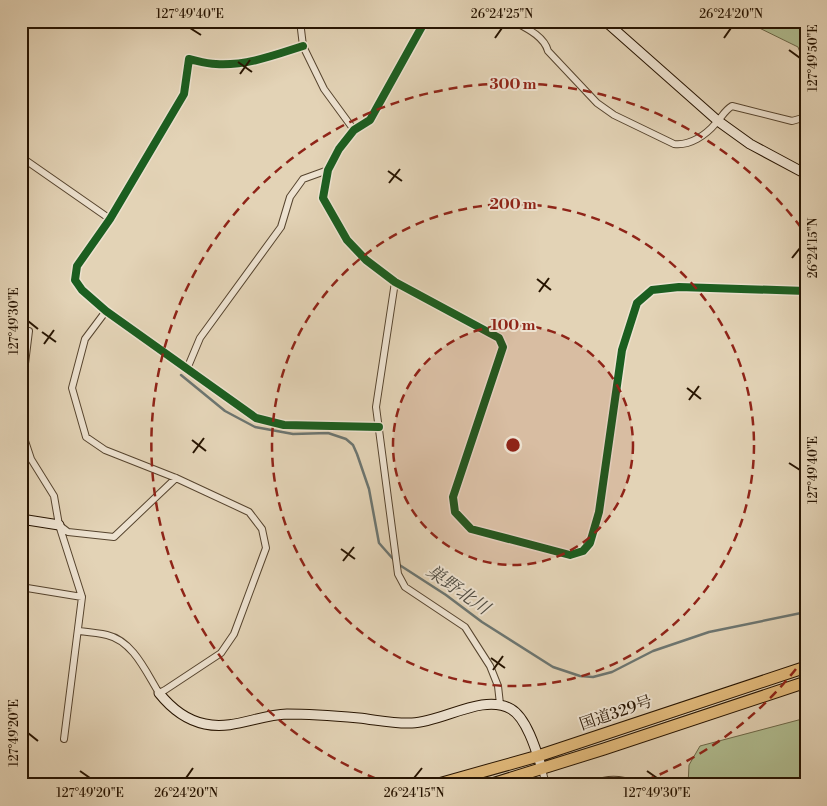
<svg xmlns="http://www.w3.org/2000/svg" width="827" height="806" font-family="'Libre Bodoni','Noto Serif JP',serif">
	<rect width="100%" height="100%" fill="#e3d3b6"/>
	<filter id="stains"><feTurbulence type="fractalNoise" baseFrequency=".004" numOctaves="4"/><feColorMatrix values="0 0 0 0 .2 0 0 0 0 .09 0 0 0 0 .02 0 0 0 .5 -.17"/></filter>
	<radialGradient id="worn" r=".72"><stop offset=".6" stop-color="#630" stop-opacity="0"/><stop offset="1" stop-color="#630" stop-opacity=".3"/></radialGradient>
	<path fill="#b0bd91" stroke="#6c6849" d="M 745,21 L 806,21 L 806,69 L 798,47 Z
		M 806,718 L 806,785 L 688,785 L 689,765 L 700,746 Z"/>
	<g fill="none" stroke-linecap="round" stroke-linejoin="round">
		<path stroke="#6c7570" stroke-width="2.5" d="M 181,375 L 225,411 L 255,427 L 293,434 L 328,433 L 346,439 L 353,445 L 357,454 L 369,489 L 379,543 L 394,560
			M 398,564 L 446,595 L 482,622 L 553,667 L 580,676 L 593,677 L 612,672 L 653,651 L 709,632 L 806,612"/>
		<defs>
			<path id="street" d="M 300,21 L 303,46 L 324,89 L 354,130
				M 425,21 L 370,120 L 354,130 L 339,149 L 328,170 L 323,198 L 347,240 L 366,260 L 395,282 L 499,338 L 503,347 L 453,497 L 455,512 L 471,529 L 570,555 L 583,551 L 590,543 L 599,512 L 622,350 L 637,303 L 652,290 L 679,287 L 806,291
				M 513,21 C 526,28 544,36 548,51 L 597,103 L 614,115 L 674,144 C 690,146 706,135 716,123 C 722,117 724,111 732,106 L 792,121 L 806,117
				M 303,46 C 275,55 246,66 216,64 C 207,64 198,61 189,59 L 184,94 L 110,219 L 77,266 L 75,280 L 82,290 L 106,311 L 256,418 L 284,425 L 379,427
				M 21,157 L 110,219
				M 395,282 L 376,407 L 398,574 L 405,587 L 465,627 L 490,666 L 498,686 L 500,704
				M 21,330 L 29,331 L 21,396
				M 187,369 L 200,338 L 281,227 L 290,197 L 303,179 L 328,170
				M 21,429 L 31,459 L 54,496 L 59,525 L 82,597 L 64,739
				M 59,525 L 68,532 L 114,537 L 176,478
				M 21,587 L 82,597
				M 79,631 C 88,632 98,633 107,635 C 133,641 146,672 159,693 L 165,690 L 221,653 L 234,634 L 266,548 L 262,529 L 249,512 L 176,478 L 105,450 L 86,437 L 72,388 L 85,339 L 106,311
				M 542,769 L 545,781 L 548,785
				M 590,785 C 609,778 618,778 638,785"/>
			<path id="secondary" d="M 605,21 L 718,121 L 750,144 L 806,174
				M 21,519 L 59,525
				M 159,693 C 171,708 185,720 205,724 C 233,730 259,715 287,714 C 311,714 336,716 359,718 C 377,720 395,724 412,723 C 443,722 483,693 511,709 C 527,718 537,753 542,769"/>
			<path id="highway" d="M 435,785 L 538,756 L 806,667
				M 489,785 L 604,749 L 806,682"/>
		</defs>
		<use href="#street" stroke="#56442e" stroke-width="8"/>
		<use href="#secondary" stroke="#271401" stroke-width="11"/>
		<use href="#highway" stroke="#271401" stroke-width="13"/>
		<use href="#street" stroke="#ede2d0" stroke-width="6"/>
		<use href="#secondary" stroke="#ede2d0" stroke-width="9"/>
		<use href="#highway" stroke="#e2ba7b" stroke-width="11"/>
		<defs>
			<path id="cycleway" d="M 425,21 L 370,120 L 354,130 L 339,149 L 328,170 L 323,198 L 347,240 L 366,260 L 395,282 L 499,338 L 503,347 L 453,497 L 455,512 L 471,529 L 570,555 L 583,551 L 590,543 L 599,512 L 622,350 L 637,303 L 652,290 L 679,287 L 806,291
				M 303,46 C 275,55 246,66 216,64 C 207,64 198,61 189,59 L 184,94 L 110,219 L 77,266 L 75,280 L 82,290 L 106,311 L 256,418 L 284,425 L 379,427"/>
		</defs>
		<use href="#cycleway" stroke="#ede2d0" stroke-width="11"/>
		<use href="#cycleway" stroke="#1b5e20" stroke-width="8"/>
	</g>
	<path fill="none" stroke="#271401" stroke-width="2" d="M 190,28 L 201,35M 495,38 L 502,28M 724,38 L 731,28M 789,50 L 800,58M 238,62 L 252,72M 240,74 L 250,60M 388,171 L 402,181M 389,183 L 400,169M 792,258 L 800,248M 537,279 L 551,290M 539,292 L 549,278M 28,321 L 38,329M 42,332 L 56,342M 44,344 L 54,330M 687,388 L 701,399M 689,400 L 699,386M 192,440 L 206,451M 193,453 L 204,438M 789,463 L 800,470M 341,549 L 355,559M 343,561 L 354,547M 491,658 L 505,668M 493,670 L 503,656M 28,733 L 38,741M 80,771 L 90,778M 647,771 L 657,778M 186,778 L 193,768M 414,778 L 422,768"/>
	<circle cx="513" cy="445" r="120" fill="#8f2418" fill-opacity=".12"/>
	<g fill="none" stroke="#8f2418" stroke-width="2.5" stroke-dasharray="9 6">
		<circle cx="513" cy="445" r="120"/>
		<circle cx="513" cy="445" r="241"/>
		<path d="M805 657A361 361 0 0 1 636 784M390 784A361 361 0 1 1 805 233"/>
	</g>
	<g text-anchor="middle" dominant-baseline="central" stroke-width="4" stroke-linejoin="round" paint-order="stroke">
		<g font-size="16" fill="#271401" stroke="#ede2d0">
			<text transform="translate(616 713) rotate(-19)">国道329号</text>
		</g>
		<g font-size="18" font-style="italic" fill="#4f4c42" stroke="#ede2d0">
			<text transform="translate(458 590) rotate(35)">巣野北川</text>
		</g>
	</g>
	<circle cx="513" cy="445" r="8" fill="#8f2418" stroke="#ede2d0" stroke-width="2.5"/>
	<g font-size="15" text-anchor="middle" font-weight="bold" fill="#8f2418" stroke="#ede2d0" stroke-width="4" stroke-linejoin="round" paint-order="stroke">
		<text x="513" y="89">300 m</text>
		<text x="513" y="209">200 m</text>
		<text x="513" y="330">100 m</text>
	</g>
	<rect width="827" height="806" fill="none" stroke="#e3d3b6" stroke-width="55"/>
	<rect x="28" y="28" width="772" height="750" fill="none" stroke="#271401" stroke-width="2"/>
	<g font-size="12" text-anchor="middle" fill="#271401">
		<text x="190" y="18">127°49'40"E</text>
		<text x="502" y="18">26°24'25"N</text>
		<text x="731" y="18">26°24'20"N</text>
		<text transform="translate(813 58) rotate(-90)" y="4">127°49'50"E</text>
		<text transform="translate(813 248) rotate(-90)" y="4">26°24'15"N</text>
		<text transform="translate(14 321) rotate(-90)" y="4">127°49'30"E</text>
		<text transform="translate(813 470) rotate(-90)" y="4">127°49'40"E</text>
		<text transform="translate(14 733) rotate(-90)" y="4">127°49'20"E</text>
		<text x="90" y="797">127°49'20"E</text>
		<text x="186" y="797">26°24'20"N</text>
		<text x="414" y="797">26°24'15"N</text>
		<text x="657" y="797">127°49'30"E</text>
	</g>
	<rect width="100%" height="100%" filter="url(#stains)"/>
	<rect width="100%" height="100%" fill="url(#worn)"/>
</svg>
